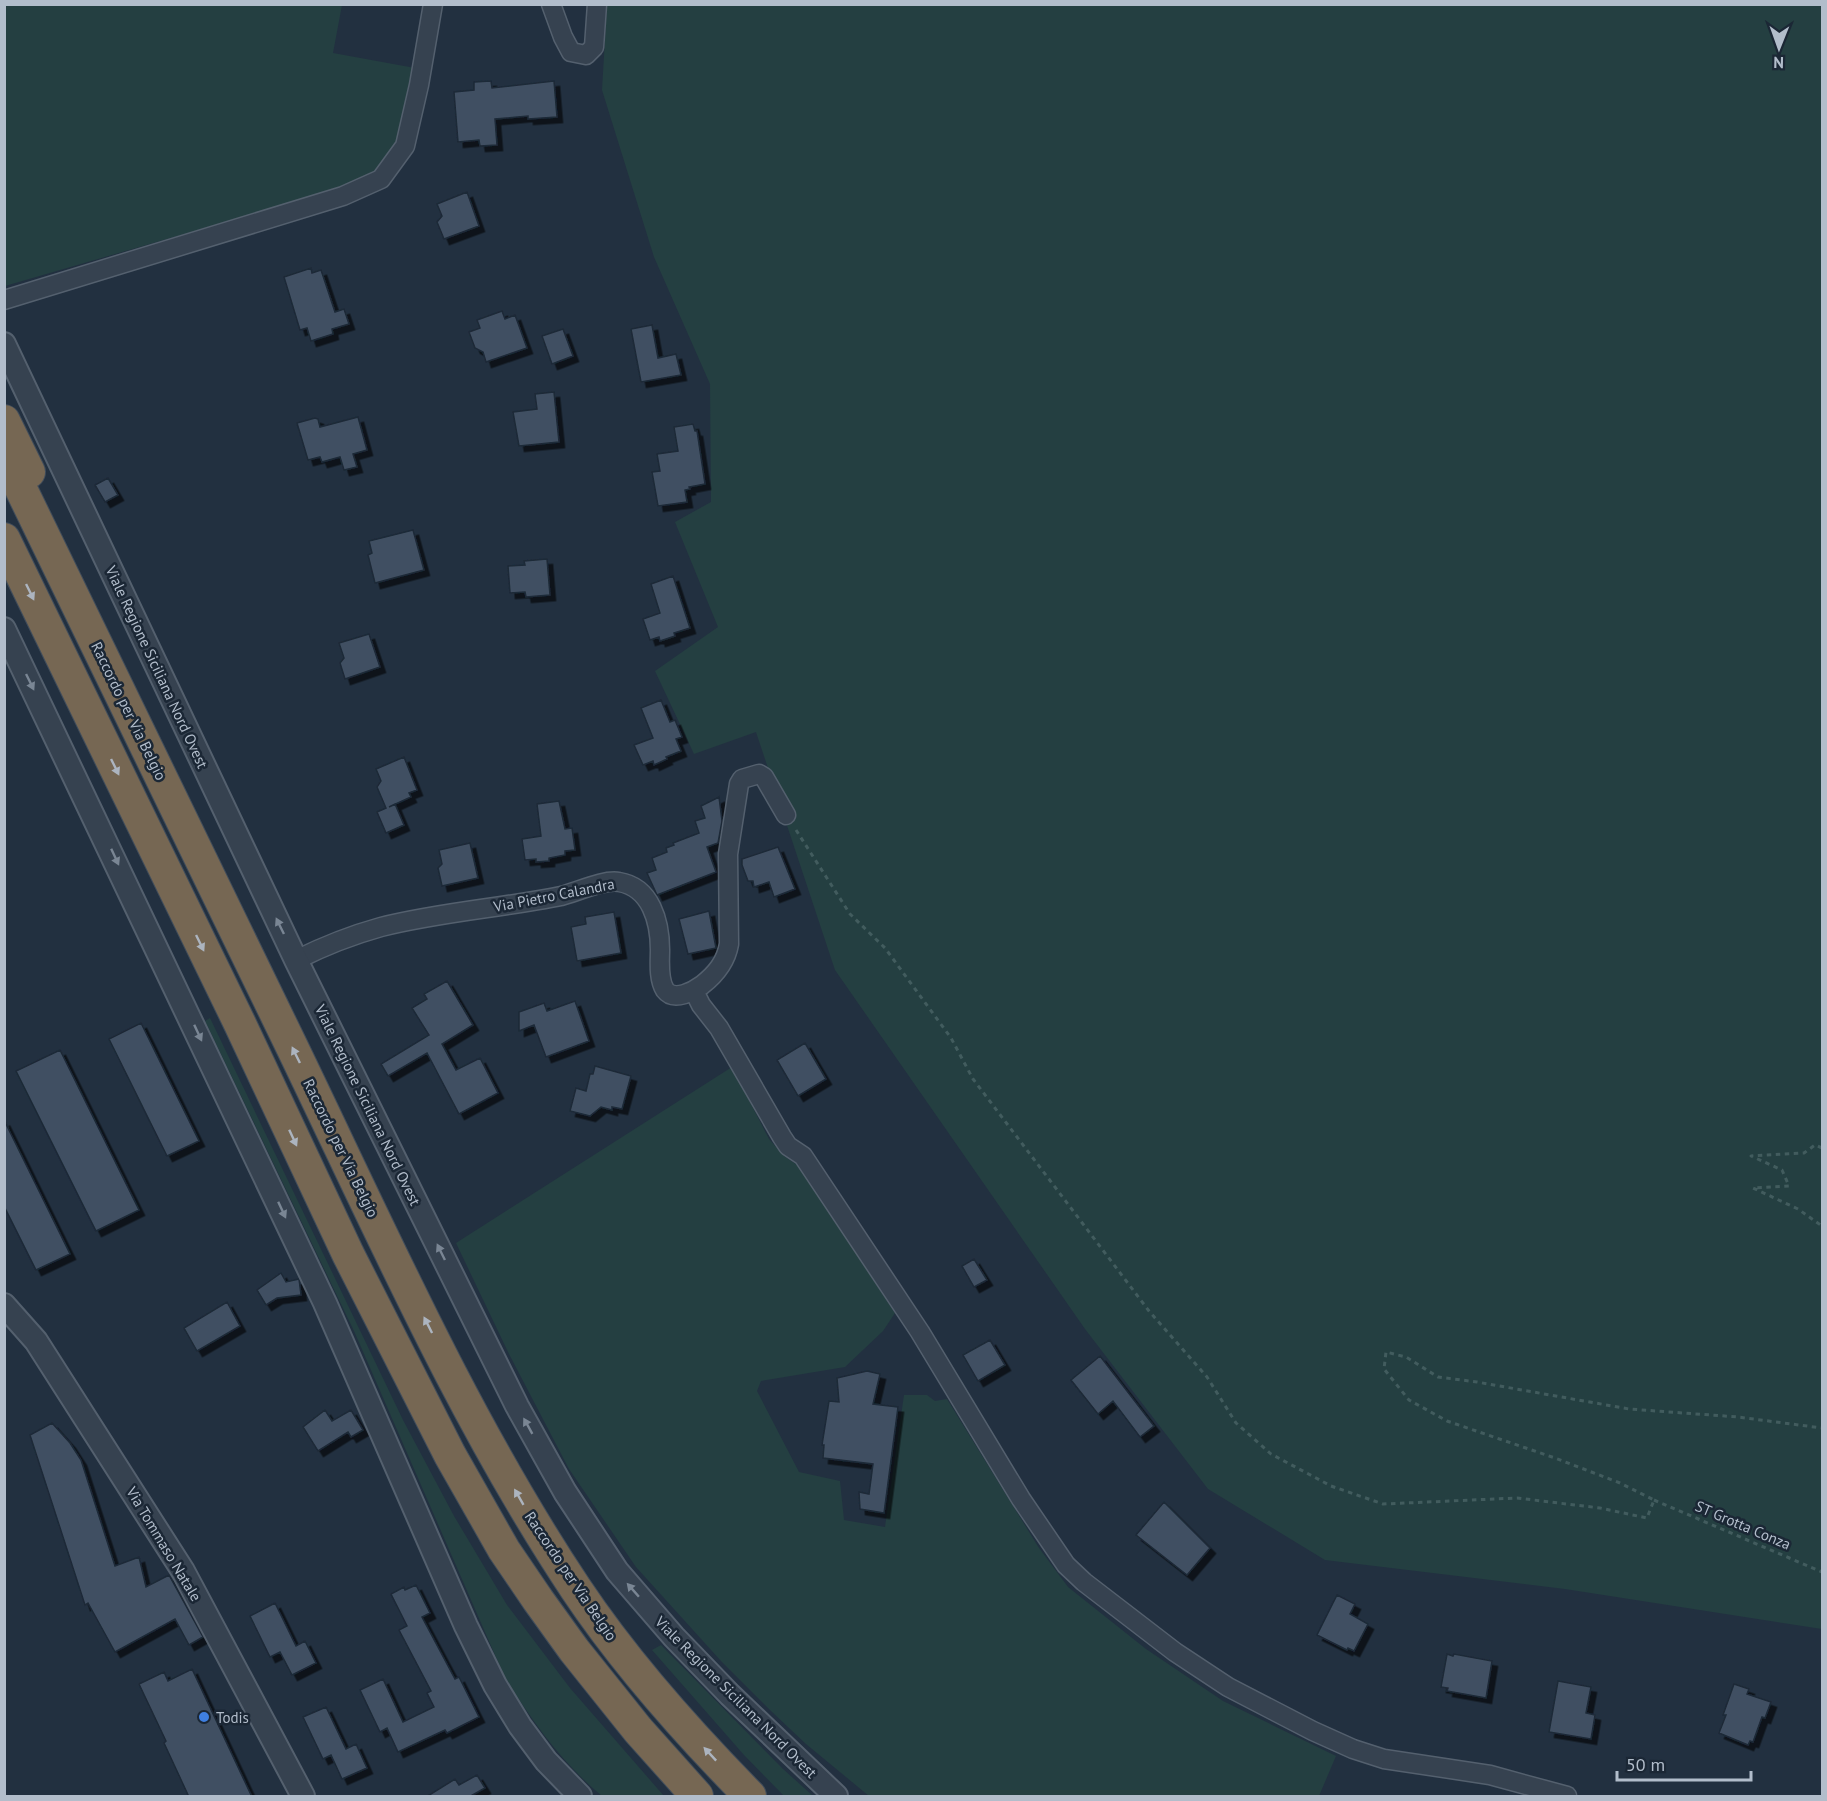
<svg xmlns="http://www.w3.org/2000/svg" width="1827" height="1801" font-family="'PT Sans',sans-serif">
	<defs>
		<filter id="shadow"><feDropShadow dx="5.5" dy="5.5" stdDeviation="0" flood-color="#0009"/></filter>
	</defs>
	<rect width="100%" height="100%" fill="#223040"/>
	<path fill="#243f41" d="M 5,5 L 342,5 L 333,53 L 415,68 L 397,142 L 376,172 L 346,187 L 5,286 Z
		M 607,5 L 1822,5 L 1822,1629 L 1565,1589 L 1325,1560 L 1208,1489 L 1085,1329 L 835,970 L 756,732 L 694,754 L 655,671 L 718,627 L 675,522 L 711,502 L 710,384 L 654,257 L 602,90 Z
		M 210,1018 L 403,1420 L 454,1516 L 507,1605 L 570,1688 L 664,1796 L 602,1796 C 562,1763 533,1722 505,1678 L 354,1331 L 205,1021 Z
		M 732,1067 L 769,1139 L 784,1156 L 800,1167 L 895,1313 L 883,1331 L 845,1367 L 761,1381 L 757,1391 L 799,1472 L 840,1481 L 844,1520 L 885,1527 L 904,1395 L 927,1395 L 935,1401 L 947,1399 L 1039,1548 L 1068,1587 L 1146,1649 L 1223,1701 L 1336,1756 L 1319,1796 L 869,1796 L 806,1744 L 771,1711 L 721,1661 L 636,1567 L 569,1469 L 509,1354 L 456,1243 Z
		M 661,1645 L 783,1769 L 813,1796 L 784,1796 L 744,1755 L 652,1650 Z"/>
	<path fill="#415062" stroke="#1d2937" stroke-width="1.5" filter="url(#shadow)" d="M 491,81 L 492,88 L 554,81 L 557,117 L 528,119 L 528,116 L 495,119 L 497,145 L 480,146 L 479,140 L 458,142 L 454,92 L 474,90 L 474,82 Z
		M 467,192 L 479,226 L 444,239 L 437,222 L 442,216 L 437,204 Z
		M 311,268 L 312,273 L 321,270 L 335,312 L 344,309 L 349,324 L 332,329 L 333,334 L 311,341 L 307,328 L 300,330 L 284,277 Z
		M 502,311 L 505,319 L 515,315 L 527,348 L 486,362 L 483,352 L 475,348 L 469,332 L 480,328 L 477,320 Z
		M 652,325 L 658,358 L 676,354 L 681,375 L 641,382 L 631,329 Z
		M 563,329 L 573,356 L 552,364 L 542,336 Z
		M 554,392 L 559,442 L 519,446 L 513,412 L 537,409 L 535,394 Z
		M 358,417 L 367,450 L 353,454 L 357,467 L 344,470 L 340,457 L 322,462 L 320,457 L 308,460 L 297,423 L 315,418 L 318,419 L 320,427 Z
		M 693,424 L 695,431 L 697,431 L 705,484 L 689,487 L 690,489 L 685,490 L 687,502 L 658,506 L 652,472 L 660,471 L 657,454 L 678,451 L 674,427 Z
		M 108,478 L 118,495 L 105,502 L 95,485 Z
		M 413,530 L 424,570 L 375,583 L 368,555 L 372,553 L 369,541 Z
		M 547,559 L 550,595 L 526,597 L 525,592 L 510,593 L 508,566 L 525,565 L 524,561 Z
		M 673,576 L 690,628 L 674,633 L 675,636 L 660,641 L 659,637 L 650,640 L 643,619 L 660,613 L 651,584 Z
		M 369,634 L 380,667 L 345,679 L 340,663 L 344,658 L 339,643 Z
		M 661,700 L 670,722 L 675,720 L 682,737 L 676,739 L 681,751 L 666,757 L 667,759 L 654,765 L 653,761 L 643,765 L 634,745 L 653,738 L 641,708 Z
		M 404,757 L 417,790 L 409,793 L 411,797 L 389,807 L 395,804 L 404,825 L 386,833 L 377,812 L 386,808 L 377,787 L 381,781 L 376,769 Z
		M 719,797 L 722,821 L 718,843 L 707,847 L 716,872 L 657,895 L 647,873 L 656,870 L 652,858 L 667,852 L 666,848 L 674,845 L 673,843 L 699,833 L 695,821 L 705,818 L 701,806 Z
		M 559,801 L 565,829 L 572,828 L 575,850 L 565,851 L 565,855 L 549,858 L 549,861 L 536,862 L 536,859 L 525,860 L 522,839 L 541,836 L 537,804 Z
		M 470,843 L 478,878 L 442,886 L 438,868 L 442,864 L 439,850 Z
		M 778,847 L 795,889 L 774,897 L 769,882 L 754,887 L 753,881 L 748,881 L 742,865 L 742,859 Z
		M 709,911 L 716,948 L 688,954 L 679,919 Z
		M 614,912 L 621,953 L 577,961 L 571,927 L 586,924 L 585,917 Z
		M 447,981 L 473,1025 L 442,1044 L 456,1070 L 480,1058 L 498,1093 L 459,1114 L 427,1053 L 388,1076 L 381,1064 L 429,1035 L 412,1008 L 427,999 L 424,994 Z
		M 575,1001 L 589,1041 L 546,1057 L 534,1025 L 519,1031 L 519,1012 L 544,1003 L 547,1011 Z
		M 141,1023 L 199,1141 L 167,1156 L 109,1039 Z
		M 805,1043 L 826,1079 L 798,1096 L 777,1060 Z
		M 60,1050 L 139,1210 L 96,1231 L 16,1071 Z
		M 595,1066 L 631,1076 L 622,1109 L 612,1107 L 612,1110 L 601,1107 L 590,1116 L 570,1111 L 576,1088 L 586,1091 L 590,1074 L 593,1074 Z
		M 4,1120 L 70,1254 L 36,1270 L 4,1206 Z
		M 974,1259 L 987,1280 L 974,1287 L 962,1266 Z
		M 281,1273 L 286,1282 L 299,1279 L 301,1295 L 277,1298 L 266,1305 L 257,1290 Z
		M 227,1302 L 240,1326 L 197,1351 L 184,1328 Z
		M 990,1340 L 1005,1365 L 978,1381 L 963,1355 Z
		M 1100,1356 L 1154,1426 L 1140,1437 L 1113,1401 L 1098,1414 L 1071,1380 Z
		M 867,1371 L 880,1374 L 873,1404 L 898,1407 L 884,1513 L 860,1509 L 859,1492 L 869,1494 L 873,1464 L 823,1458 L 824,1445 L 822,1445 L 829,1401 L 839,1402 L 837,1378 Z
		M 325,1410 L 332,1421 L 351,1410 L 363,1430 L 351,1437 L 348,1432 L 318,1451 L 303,1427 Z
		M 52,1423 L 70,1443 L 81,1460 L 115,1566 L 139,1557 L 146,1587 L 169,1575 L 203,1637 L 189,1645 L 175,1619 L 115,1652 L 88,1603 L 85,1605 L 30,1435 Z
		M 1164,1502 L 1210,1548 L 1187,1575 L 1136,1535 Z
		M 416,1585 L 430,1613 L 422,1617 L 455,1679 L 459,1677 L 479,1717 L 447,1733 L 445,1730 L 398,1752 L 387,1728 L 380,1732 L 360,1690 L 383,1679 L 403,1722 L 434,1707 L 427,1693 L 431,1691 L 399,1630 L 407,1626 L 391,1594 L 404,1587 L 405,1590 Z
		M 1337,1595 L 1355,1604 L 1350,1614 L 1368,1624 L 1354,1651 L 1348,1648 L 1347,1650 L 1317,1635 Z
		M 275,1603 L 296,1646 L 305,1641 L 316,1663 L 292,1675 L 280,1652 L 270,1657 L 250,1616 Z
		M 1447,1654 L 1453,1656 L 1454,1654 L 1492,1661 L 1486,1698 L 1447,1691 L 1448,1688 L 1441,1687 Z
		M 192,1669 L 252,1797 L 189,1797 L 164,1743 L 166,1741 L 139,1684 L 164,1672 L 168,1681 Z
		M 1558,1681 L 1591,1687 L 1586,1713 L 1595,1715 L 1591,1739 L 1549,1732 Z
		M 1734,1684 L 1749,1689 L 1747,1694 L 1771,1702 L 1765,1718 L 1762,1717 L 1753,1742 L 1750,1741 L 1748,1745 L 1719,1733 L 1726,1715 L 1723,1715 Z
		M 326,1707 L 346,1749 L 356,1744 L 367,1768 L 342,1779 L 331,1755 L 323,1759 L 303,1717 Z
		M 477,1775 L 485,1788 L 469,1797 L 426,1797 L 455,1779 L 459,1785 Z"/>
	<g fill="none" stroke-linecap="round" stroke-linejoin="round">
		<defs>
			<path id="minor" d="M 551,4 L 563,37 L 571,52 L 586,55 L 594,47 L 597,4
				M 4,300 L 343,196 L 381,179 L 405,146 L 419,85 L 433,4
				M 296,960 C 324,946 352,935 381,927 C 440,912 502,908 561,896 C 577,892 604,879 619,882 C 651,887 660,922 660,950 C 660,961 658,979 665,990 C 674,1002 694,991 702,985 C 716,974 726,962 729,944 L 728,854 L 739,784 L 742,779 L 759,774 L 764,777 L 786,815
				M 694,991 L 701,1005 L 719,1028 L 782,1137 L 788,1146 L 803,1156 L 920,1332 L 1021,1499 L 1066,1565 L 1084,1582 L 1175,1652 L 1228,1687 L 1313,1731 L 1353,1749 L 1384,1759 L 1490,1775 L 1567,1796"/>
			<path id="tertiary" d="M 4,344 L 296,960 L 517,1406 L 565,1492 L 617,1571 L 674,1637 L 730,1695 L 836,1796
				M 4,629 L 325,1303 L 466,1626 L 495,1685 L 520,1726 L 546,1761 L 580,1796
				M 4,1305 L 36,1341 L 183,1571 L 303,1796"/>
			<path id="motorway" d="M 4,421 L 29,472
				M 4,454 C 99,652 197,849 292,1047 C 380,1229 464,1421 576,1589 C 626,1664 687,1732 750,1796
				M 4,539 L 240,1024 L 348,1254 L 450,1455 L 504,1550 L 538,1600 L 574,1650 L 638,1730 L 697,1796"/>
		</defs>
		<use href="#minor" stroke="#54606e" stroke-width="21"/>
		<use href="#tertiary" stroke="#54606e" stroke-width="26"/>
		<use href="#motorway" stroke="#414d5b" stroke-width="34"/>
		<path stroke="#425c5e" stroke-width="3" stroke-dasharray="4.5 4.5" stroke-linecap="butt" d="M 796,830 L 850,914 L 885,948 L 951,1038 L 973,1079 L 1149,1311 L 1207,1377 L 1236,1423 L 1271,1454 L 1331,1486 L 1383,1504 L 1517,1498 L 1600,1508 L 1647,1518 L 1654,1500 L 1620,1483 L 1555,1458 L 1447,1421 L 1409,1400 L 1384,1369 L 1386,1352 L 1406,1357 L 1438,1377 L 1477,1382 L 1629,1409 L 1738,1417 L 1822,1428
			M 1822,1148 L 1815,1145 L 1804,1153 L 1751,1156 L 1782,1170 L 1789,1186 L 1753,1188 L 1798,1209 L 1822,1226
			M 1654,1500 L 1822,1572"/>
		<use href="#minor" stroke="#364250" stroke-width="18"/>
		<use href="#tertiary" stroke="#364250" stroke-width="22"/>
		<use href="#motorway" stroke="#766753" stroke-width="32"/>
	</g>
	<defs><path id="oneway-solid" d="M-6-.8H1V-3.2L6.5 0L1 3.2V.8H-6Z" transform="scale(1.5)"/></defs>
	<g fill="#acb4bf">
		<use href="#oneway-solid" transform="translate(30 592) rotate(64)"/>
		<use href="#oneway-solid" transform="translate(115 767) rotate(64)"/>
		<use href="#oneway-solid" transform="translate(200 943) rotate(64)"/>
		<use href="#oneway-solid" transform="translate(296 1055) rotate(-116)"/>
		<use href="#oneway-solid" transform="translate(293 1138) rotate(65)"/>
		<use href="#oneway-solid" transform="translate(428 1325) rotate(-117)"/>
		<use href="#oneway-solid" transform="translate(519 1497) rotate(-120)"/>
		<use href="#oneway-solid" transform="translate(710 1754) rotate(-133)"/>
	</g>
	<g fill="#7a8694">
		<use href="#oneway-solid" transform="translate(30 682) rotate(64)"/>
		<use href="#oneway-solid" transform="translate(115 857) rotate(65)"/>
		<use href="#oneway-solid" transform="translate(280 926) rotate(-116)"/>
		<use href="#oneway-solid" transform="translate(198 1033) rotate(65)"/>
		<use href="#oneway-solid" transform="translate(282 1210) rotate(65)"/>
		<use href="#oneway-solid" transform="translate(441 1252) rotate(-116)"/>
		<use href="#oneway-solid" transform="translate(528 1426) rotate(-119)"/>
		<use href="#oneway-solid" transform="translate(633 1590) rotate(-131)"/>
	</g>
	<circle fill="#3f7fe0" stroke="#1b2735" stroke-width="2" cx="204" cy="1717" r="6"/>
	<g text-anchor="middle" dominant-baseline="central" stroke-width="5" stroke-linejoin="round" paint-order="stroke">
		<g font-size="15" fill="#b2bdcb" stroke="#1b2735">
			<text transform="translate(157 667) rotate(65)">Viale Regione Siciliana Nord Ovest</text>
			<text transform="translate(129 711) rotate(64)">Raccordo per Via Belgio</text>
			<text transform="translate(554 895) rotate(-11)">Via Pietro Calandra</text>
			<text transform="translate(368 1105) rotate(64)">Viale Regione Siciliana Nord Ovest</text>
			<text transform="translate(341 1148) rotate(64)">Raccordo per Via Belgio</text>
			<text transform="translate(1743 1525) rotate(23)">ST Grotta Conza</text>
			<text transform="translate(164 1544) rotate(59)">Via Tommaso Natale</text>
			<text transform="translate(571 1576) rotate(56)">Raccordo per Via Belgio</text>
			<text transform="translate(736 1697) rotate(45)">Viale Regione Siciliana Nord Ovest</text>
		</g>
		<g font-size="15" fill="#b2bdcb" stroke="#1b2735" text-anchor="start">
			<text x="216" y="1717">Todis</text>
		</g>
	</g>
	<rect width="1827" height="1801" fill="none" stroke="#b2bdcb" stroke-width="12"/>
	<g transform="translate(1779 48) rotate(181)" stroke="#1b2735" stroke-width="4.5" paint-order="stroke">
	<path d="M0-4.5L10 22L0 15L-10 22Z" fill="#b2bdcb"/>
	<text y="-9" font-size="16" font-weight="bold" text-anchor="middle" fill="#b2bdcb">N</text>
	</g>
	<path d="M1617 1771v9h134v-9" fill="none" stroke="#b2bdcb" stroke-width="3"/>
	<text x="1626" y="1771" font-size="18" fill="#b2bdcb" stroke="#1b2735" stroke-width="4.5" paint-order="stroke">50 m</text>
</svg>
